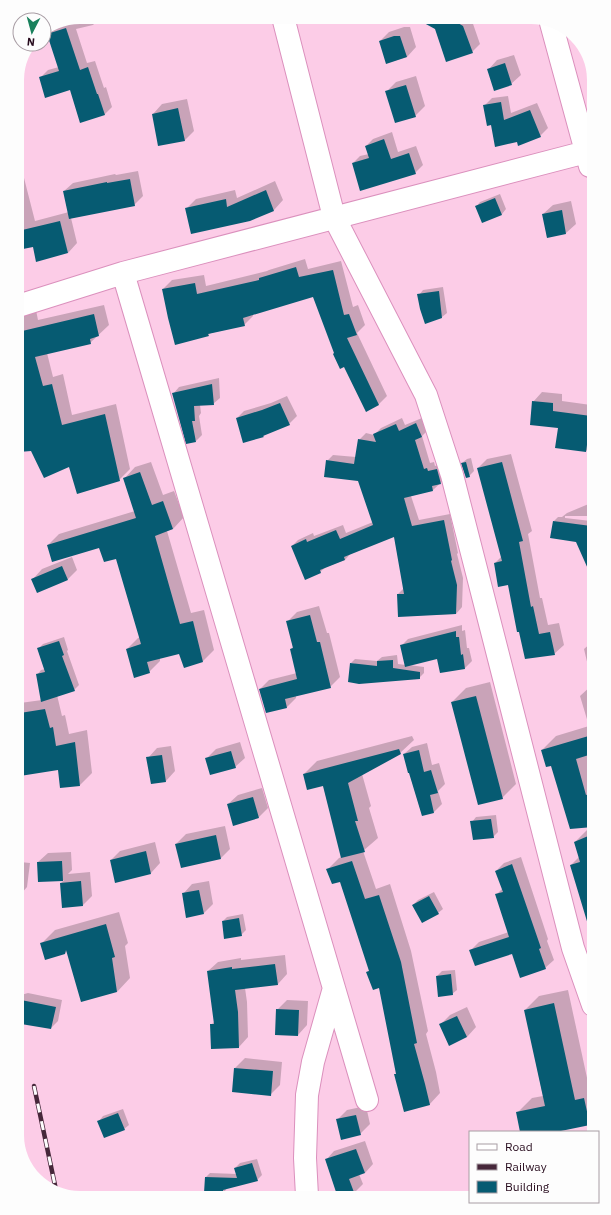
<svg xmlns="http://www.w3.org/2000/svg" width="611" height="1215" font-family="'IBM Plex Sans',sans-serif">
	<rect width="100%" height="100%" fill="#fccce7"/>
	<path fill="#0003" d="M 80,17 L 101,17 L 93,25 L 76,29 L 87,63 L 95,61 L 104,88 L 106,87 L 112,107 L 104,115 L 70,89 L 40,78 L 48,70 L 59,67 L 48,34 L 55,27 L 68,23 L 68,22 Z
		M 138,17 L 163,17 L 140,23 Z
		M 436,17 L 469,17 L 471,18 L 480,44 L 472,52 Z
		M 404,27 L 410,27 L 416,47 L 407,57 L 387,63 L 380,41 L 389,32 Z
		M 514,55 L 521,75 L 511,84 L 488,70 L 497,60 Z
		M 416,76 L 425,106 L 415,116 L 386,92 L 396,82 Z
		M 508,96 L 511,113 L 537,103 L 548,128 L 540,136 L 517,141 L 492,124 L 485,105 L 492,98 Z
		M 187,99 L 194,131 L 184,141 L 153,114 L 162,104 Z
		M 392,132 L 398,152 L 416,146 L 423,165 L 415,173 L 353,163 L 360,156 L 369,154 L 366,146 L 373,139 Z
		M 138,171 L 143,196 L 134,205 L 71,218 L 77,243 L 68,253 L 34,246 L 18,249 L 18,176 L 23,174 L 35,221 L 69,212 L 64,191 L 73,183 L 115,174 L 116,175 Z
		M 275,181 L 283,200 L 274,210 L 186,209 L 196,199 L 235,190 L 237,198 Z
		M 500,194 L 506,209 L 502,214 L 483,222 L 476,207 L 480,202 Z
		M 571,201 L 576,224 L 566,233 L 547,237 L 543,214 L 553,205 Z
		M 305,259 L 308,269 L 341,261 L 353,307 L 358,305 L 365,325 L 357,333 L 387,396 L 378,405 L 344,366 L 335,353 L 313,296 L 253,314 L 253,316 L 244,325 L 211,333 L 208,335 L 163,289 L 172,280 L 204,275 L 206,286 L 267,271 L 269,270 Z
		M 443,287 L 447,313 L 442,317 L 419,295 L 423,290 Z
		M 104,305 L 109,325 L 90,343 L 47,353 L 53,377 L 63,374 L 72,415 L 116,404 L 130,469 L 119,480 L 70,465 L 32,450 L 19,451 L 18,314 L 36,310 L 38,320 Z
		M 219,378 L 220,398 L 213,404 L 200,405 L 201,413 L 199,416 L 202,435 L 196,441 L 173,394 L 179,387 Z
		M 542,392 L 562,394 L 562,401 L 591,405 L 591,446 L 586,451 L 533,402 Z
		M 287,396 L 297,416 L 289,424 L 265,434 L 263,436 L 237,418 L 244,411 L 271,403 Z
		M 402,418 L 405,425 L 422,418 L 428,430 L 422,436 L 430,463 L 434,462 L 435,466 L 443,463 L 447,477 L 433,490 L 411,496 L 419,520 L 450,514 L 458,553 L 457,554 L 463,578 L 462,607 L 456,614 L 399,616 L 398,594 L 404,588 L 394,535 L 351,553 L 345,560 L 326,567 L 320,572 L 292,546 L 298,540 L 313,533 L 314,536 L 343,525 L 346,533 L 373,522 L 359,480 L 327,461 L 333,455 L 356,457 L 359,440 L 366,433 L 374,435 L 381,428 Z
		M 511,454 L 532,531 L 528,534 L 540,598 L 542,598 L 548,625 L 559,623 L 564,645 L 554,654 L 526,658 L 508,584 L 495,563 L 502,556 L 478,468 L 487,459 Z
		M 471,458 L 474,471 L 469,476 L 462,463 L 467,459 Z
		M 151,462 L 163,495 L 174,491 L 184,517 L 173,529 L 167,531 L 191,613 L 204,610 L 214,650 L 203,661 L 184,667 L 180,653 L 160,658 L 160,661 L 149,672 L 127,649 L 138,638 L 140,637 L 117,557 L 100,547 L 48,545 L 59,534 L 135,511 L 124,479 L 135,467 Z
		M 591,503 L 591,516 L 565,516 L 565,518 L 591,521 L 591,549 L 577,541 L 554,521 L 558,517 L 562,517 L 567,513 Z
		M 72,557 L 77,570 L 68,579 L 33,579 L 42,569 Z
		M 319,606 L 327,633 L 329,633 L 340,677 L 330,687 L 296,695 L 296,698 L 287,707 L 267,712 L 260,689 L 269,680 L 297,673 L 291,649 L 293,647 L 287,622 L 297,612 Z
		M 462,625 L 462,631 L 465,630 L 467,648 L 469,648 L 472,661 L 465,668 L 438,658 L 409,665 L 424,667 L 424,673 L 419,678 L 351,663 L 355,659 L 377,661 L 382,657 L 397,655 L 398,664 L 406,665 L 401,646 L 408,639 Z
		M 64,637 L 68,650 L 67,651 L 79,685 L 74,690 L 57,695 L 62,716 L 65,715 L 69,734 L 87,730 L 92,773 L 80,785 L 59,769 L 20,775 L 20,703 L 42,700 L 37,675 L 41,670 L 45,669 L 38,649 L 43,644 Z
		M 592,642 L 592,683 L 584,649 Z
		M 490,682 L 516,784 L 502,798 L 452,702 L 466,688 Z
		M 592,685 L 592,753 L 593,939 L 571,865 L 579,857 L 575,842 L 591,826 L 542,750 L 556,736 L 589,726 L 580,696 Z
		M 412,736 L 414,740 L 400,753 L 362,774 L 371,806 L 369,808 L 378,838 L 363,851 L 376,889 L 390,884 L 411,951 L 428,1031 L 426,1034 L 436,1072 L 440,1093 L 429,1105 L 396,1074 L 397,1073 L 380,987 L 367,972 L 370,970 L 341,880 L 328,869 L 339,858 L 342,857 L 323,785 L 304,774 L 317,761 Z
		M 240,742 L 245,758 L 235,767 L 206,759 L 216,749 Z
		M 427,743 L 432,765 L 439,763 L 445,784 L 438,791 L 442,804 L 434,812 L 422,815 L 404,754 L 412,747 Z
		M 171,746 L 175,771 L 166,781 L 152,783 L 148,758 L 157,748 Z
		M 262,788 L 268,808 L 259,817 L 234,825 L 228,804 L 238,795 Z
		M 496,815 L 498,832 L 493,837 L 472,822 L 476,817 Z
		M 225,826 L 230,849 L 221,858 L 182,867 L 176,844 L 186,834 Z
		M 155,842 L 160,863 L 151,873 L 116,881 L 111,860 L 120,851 Z
		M 71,852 L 72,870 L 68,874 L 90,872 L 92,896 L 82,906 L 61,883 L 64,880 L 39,881 L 38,862 L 48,853 Z
		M 521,857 L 548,939 L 547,941 L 554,960 L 545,968 L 513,953 L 471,950 L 479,942 L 509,932 L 496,895 L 503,888 L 496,871 L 504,863 Z
		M 20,862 L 30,863 L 27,887 L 21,894 Z
		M 209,881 L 213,904 L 204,913 L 187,917 L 183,894 L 192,884 Z
		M 434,892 L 443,909 L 438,913 L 413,905 L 418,900 Z
		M 119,912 L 128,943 L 125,946 L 130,978 L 117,992 L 67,951 L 65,953 L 41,944 L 55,930 Z
		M 243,914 L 246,930 L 241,935 L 223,921 L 227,917 Z
		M 285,955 L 287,974 L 278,984 L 245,988 L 247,1002 L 248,1037 L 239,1047 L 211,1025 L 215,1021 L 208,971 L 218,962 L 241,958 L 241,960 Z
		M 455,970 L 457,990 L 452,994 L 437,976 L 442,971 Z
		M 568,990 L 589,1087 L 594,1086 L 594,1120 L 589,1124 L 551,1132 L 521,1132 L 518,1112 L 532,1098 L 543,1096 L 525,1010 L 539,996 Z
		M 28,993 L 62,1000 L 58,1021 L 51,1028 L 21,1023 L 21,995 Z
		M 287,1000 L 308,1001 L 307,1025 L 298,1035 L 277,1010 Z
		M 467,1007 L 476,1027 L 467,1037 L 440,1025 L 450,1015 Z
		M 245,1058 L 282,1062 L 280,1085 L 271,1094 L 233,1091 L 235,1068 Z
		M 366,1106 L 370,1124 L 360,1134 L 337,1120 L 347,1110 Z
		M 123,1109 L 129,1125 L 124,1129 L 99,1121 L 103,1116 Z
		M 365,1141 L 373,1164 L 365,1173 L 359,1174 L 363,1184 L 354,1193 L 348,1195 L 338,1195 L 326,1160 L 334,1151 Z
		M 257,1159 L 262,1175 L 257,1180 L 227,1188 L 223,1194 L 206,1177 L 210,1173 L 237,1174 L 235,1168 L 240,1163 Z"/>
	<path fill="#065b72" d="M 413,17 L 448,17 L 463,26 L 473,53 L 446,62 L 435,29 Z
		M 66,28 L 80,70 L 88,67 L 97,94 L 98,94 L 105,115 L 80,123 L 70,90 L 45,98 L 39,77 L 59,71 L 47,34 Z
		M 394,36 L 400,36 L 407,57 L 386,64 L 379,41 Z
		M 505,63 L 512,85 L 494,91 L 487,69 Z
		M 406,85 L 416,117 L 395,123 L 385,91 Z
		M 501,102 L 504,120 L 530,110 L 541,137 L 518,146 L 517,142 L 495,147 L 491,125 L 487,126 L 483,105 Z
		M 178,108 L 185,141 L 158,146 L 152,114 Z
		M 384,139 L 391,159 L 409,153 L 416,174 L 360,191 L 352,163 L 369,158 L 365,146 Z
		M 130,179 L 135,206 L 69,219 L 63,191 L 107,182 L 107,183 Z
		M 266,190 L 274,211 L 250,221 L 191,234 L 185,208 L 226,199 L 227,207 Z
		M 495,198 L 502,215 L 482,223 L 475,206 Z
		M 562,210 L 566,234 L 547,238 L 542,214 Z
		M 60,221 L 68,253 L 36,262 L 33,247 L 18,250 L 18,231 Z
		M 296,267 L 299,277 L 333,270 L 344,315 L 349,314 L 357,335 L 347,338 L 379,405 L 366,412 L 344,367 L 340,369 L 333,354 L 334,353 L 313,297 L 243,318 L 245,326 L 208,334 L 209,336 L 175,345 L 168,318 L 162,289 L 195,283 L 197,294 L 259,280 L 259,278 Z
		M 439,291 L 442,318 L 425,324 L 420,309 L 417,294 Z
		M 94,314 L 99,336 L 90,339 L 91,344 L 35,357 L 43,386 L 52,384 L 62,425 L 105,414 L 120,481 L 77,494 L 69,467 L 44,478 L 31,451 L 19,452 L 18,332 Z
		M 212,384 L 214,405 L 194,406 L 195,421 L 192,421 L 196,442 L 186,444 L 172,393 Z
		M 532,401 L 553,403 L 553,411 L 591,416 L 586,452 L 555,448 L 558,428 L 530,425 Z
		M 280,403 L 290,425 L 263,436 L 264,437 L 243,443 L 236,418 L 262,410 Z
		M 416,423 L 422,437 L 415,440 L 424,469 L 427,468 L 428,471 L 437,469 L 441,484 L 432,486 L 433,491 L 404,498 L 412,526 L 444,520 L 452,560 L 451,561 L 457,585 L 456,614 L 398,617 L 397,594 L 404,594 L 394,537 L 344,557 L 345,560 L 320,570 L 321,573 L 305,580 L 291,546 L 306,539 L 307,542 L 336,530 L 340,539 L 373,525 L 358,481 L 324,477 L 326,460 L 354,464 L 358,439 L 376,442 L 373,434 L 396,424 L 399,431 Z
		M 466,462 L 470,477 L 466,478 L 461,463 Z
		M 502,462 L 523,541 L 519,542 L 531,607 L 533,606 L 539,634 L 550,632 L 555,655 L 525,659 L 519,632 L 517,632 L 508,585 L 498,587 L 494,563 L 502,561 L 477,468 Z
		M 140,472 L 152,505 L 163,501 L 173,529 L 155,536 L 180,624 L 193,621 L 203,662 L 184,668 L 179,654 L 147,662 L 150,673 L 134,678 L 126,649 L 141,644 L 116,559 L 104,562 L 99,548 L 52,562 L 47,545 L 136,518 L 123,478 Z
		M 553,521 L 591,526 L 592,578 L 576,542 L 550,538 Z
		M 62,566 L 68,580 L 37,593 L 31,579 Z
		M 310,615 L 317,642 L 320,642 L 331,688 L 285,699 L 287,708 L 266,713 L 259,689 L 297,679 L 290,649 L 293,648 L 286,621 Z
		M 456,631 L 456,637 L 459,637 L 461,655 L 463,654 L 465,669 L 440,673 L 437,659 L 405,667 L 400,645 Z
		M 59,641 L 64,655 L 62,656 L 75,691 L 41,702 L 36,674 L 45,672 L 37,648 Z
		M 393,660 L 393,668 L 420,672 L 420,679 L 359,684 L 348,682 L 350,663 L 377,666 L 377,661 Z
		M 476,696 L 503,799 L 478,805 L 451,702 Z
		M 45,709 L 50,728 L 53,727 L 56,746 L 75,742 L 80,786 L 60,788 L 58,770 L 20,776 L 20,713 Z
		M 592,735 L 592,754 L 576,759 L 586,795 L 592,793 L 593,827 L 570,829 L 551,766 L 546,767 L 541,750 Z
		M 399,749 L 401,754 L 348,783 L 358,821 L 355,821 L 365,852 L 341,858 L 323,786 L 307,790 L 303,774 Z
		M 419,750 L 424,772 L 431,770 L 438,793 L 430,795 L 434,813 L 422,816 L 409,773 L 408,773 L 403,754 Z
		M 231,751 L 236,768 L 210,775 L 205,758 Z
		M 162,755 L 166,782 L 151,784 L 146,757 Z
		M 253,797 L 259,818 L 233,826 L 227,804 Z
		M 491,819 L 494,838 L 473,840 L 470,821 Z
		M 593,834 L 593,927 L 589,928 L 570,865 L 580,862 L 574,842 Z
		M 216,835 L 221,859 L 181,868 L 175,844 Z
		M 146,851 L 151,874 L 115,883 L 110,860 Z
		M 62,861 L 63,881 L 38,882 L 37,862 Z
		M 352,861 L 365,899 L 379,895 L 401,962 L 417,1043 L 414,1044 L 425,1084 L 430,1105 L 404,1112 L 394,1074 L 396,1074 L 379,988 L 373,990 L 366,972 L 369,971 L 340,882 L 332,884 L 326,869 Z
		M 512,864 L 541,948 L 539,949 L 546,969 L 520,978 L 512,954 L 475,966 L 469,950 L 509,937 L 495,894 L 503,892 L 495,871 Z
		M 81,881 L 83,906 L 62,908 L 60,883 Z
		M 199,890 L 204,914 L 186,918 L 182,893 Z
		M 429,896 L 439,914 L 422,923 L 412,905 Z
		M 239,918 L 242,936 L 224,939 L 222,921 Z
		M 106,924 L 115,957 L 112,958 L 117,992 L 81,1002 L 66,950 L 65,954 L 45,960 L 40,943 Z
		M 275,964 L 278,985 L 235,990 L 238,1012 L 239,1048 L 211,1049 L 210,1024 L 214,1024 L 207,971 L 232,967 L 232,969 Z
		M 451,974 L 453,995 L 438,997 L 436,976 Z
		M 21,1000 L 56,1007 L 51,1029 L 21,1024 Z
		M 554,1003 L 575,1100 L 584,1098 L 590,1125 L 556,1132 L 520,1132 L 516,1112 L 545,1106 L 524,1010 Z
		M 276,1009 L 299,1010 L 298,1036 L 275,1035 Z
		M 457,1016 L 467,1037 L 449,1046 L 439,1024 Z
		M 234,1068 L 273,1071 L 271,1096 L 232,1092 Z
		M 118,1113 L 125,1130 L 104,1138 L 97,1121 Z
		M 356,1115 L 361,1135 L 341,1140 L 336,1119 Z
		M 356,1149 L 365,1173 L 349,1179 L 355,1195 L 337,1195 L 325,1159 Z
		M 252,1163 L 258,1181 L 223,1190 L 223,1195 L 204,1193 L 205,1177 L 237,1178 L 234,1168 Z"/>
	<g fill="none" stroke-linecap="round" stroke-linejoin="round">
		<defs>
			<path id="minor" d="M 283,17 L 334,217 L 426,395 L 452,475 L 573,948 L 593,1005
				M 551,23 L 590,166
				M 123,273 L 367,1100
				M 18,306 L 123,273 L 590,151
				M 307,1196 L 305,1158 L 307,1095 L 313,1062 L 334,988"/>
		</defs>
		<use href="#minor" stroke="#db90bd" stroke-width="24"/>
		<use href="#minor" stroke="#fff" stroke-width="22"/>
		<defs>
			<path id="rail" d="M 34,1086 L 56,1190"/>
		</defs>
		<use href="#rail" stroke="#46273a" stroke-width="4.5"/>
		<use href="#rail" stroke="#fdfdfd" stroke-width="3" stroke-dasharray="9" stroke-linecap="butt"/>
	</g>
	<path d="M0 0H611V1215H0ZM80 24H531A56 56 0 0 1 587 80V1135A56 56 0 0 1 531 1191H80A56 56 0 0 1 24 1135V80A56 56 0 0 1 80 24Z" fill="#fdfdfd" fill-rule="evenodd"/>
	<rect x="469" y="1131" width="130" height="72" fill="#fdfdfd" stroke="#a89da4"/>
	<rect x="477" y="1144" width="20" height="6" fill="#ffffff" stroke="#a89da4"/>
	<text x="505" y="1151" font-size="12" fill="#280c1e">Road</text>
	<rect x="477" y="1164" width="20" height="6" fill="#46273a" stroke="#a89da4"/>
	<text x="505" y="1171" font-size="12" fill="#280c1e">Railway</text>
	<rect x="477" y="1181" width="20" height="12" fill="#065b72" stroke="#a89da4"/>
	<text x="505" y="1191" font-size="12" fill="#280c1e">Building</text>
	<g transform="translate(32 32) rotate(186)"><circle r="19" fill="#fdfdfd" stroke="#a89da4"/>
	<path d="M0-3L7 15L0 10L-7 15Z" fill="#19815c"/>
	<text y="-6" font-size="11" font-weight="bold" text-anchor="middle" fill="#280c1e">N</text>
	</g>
</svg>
